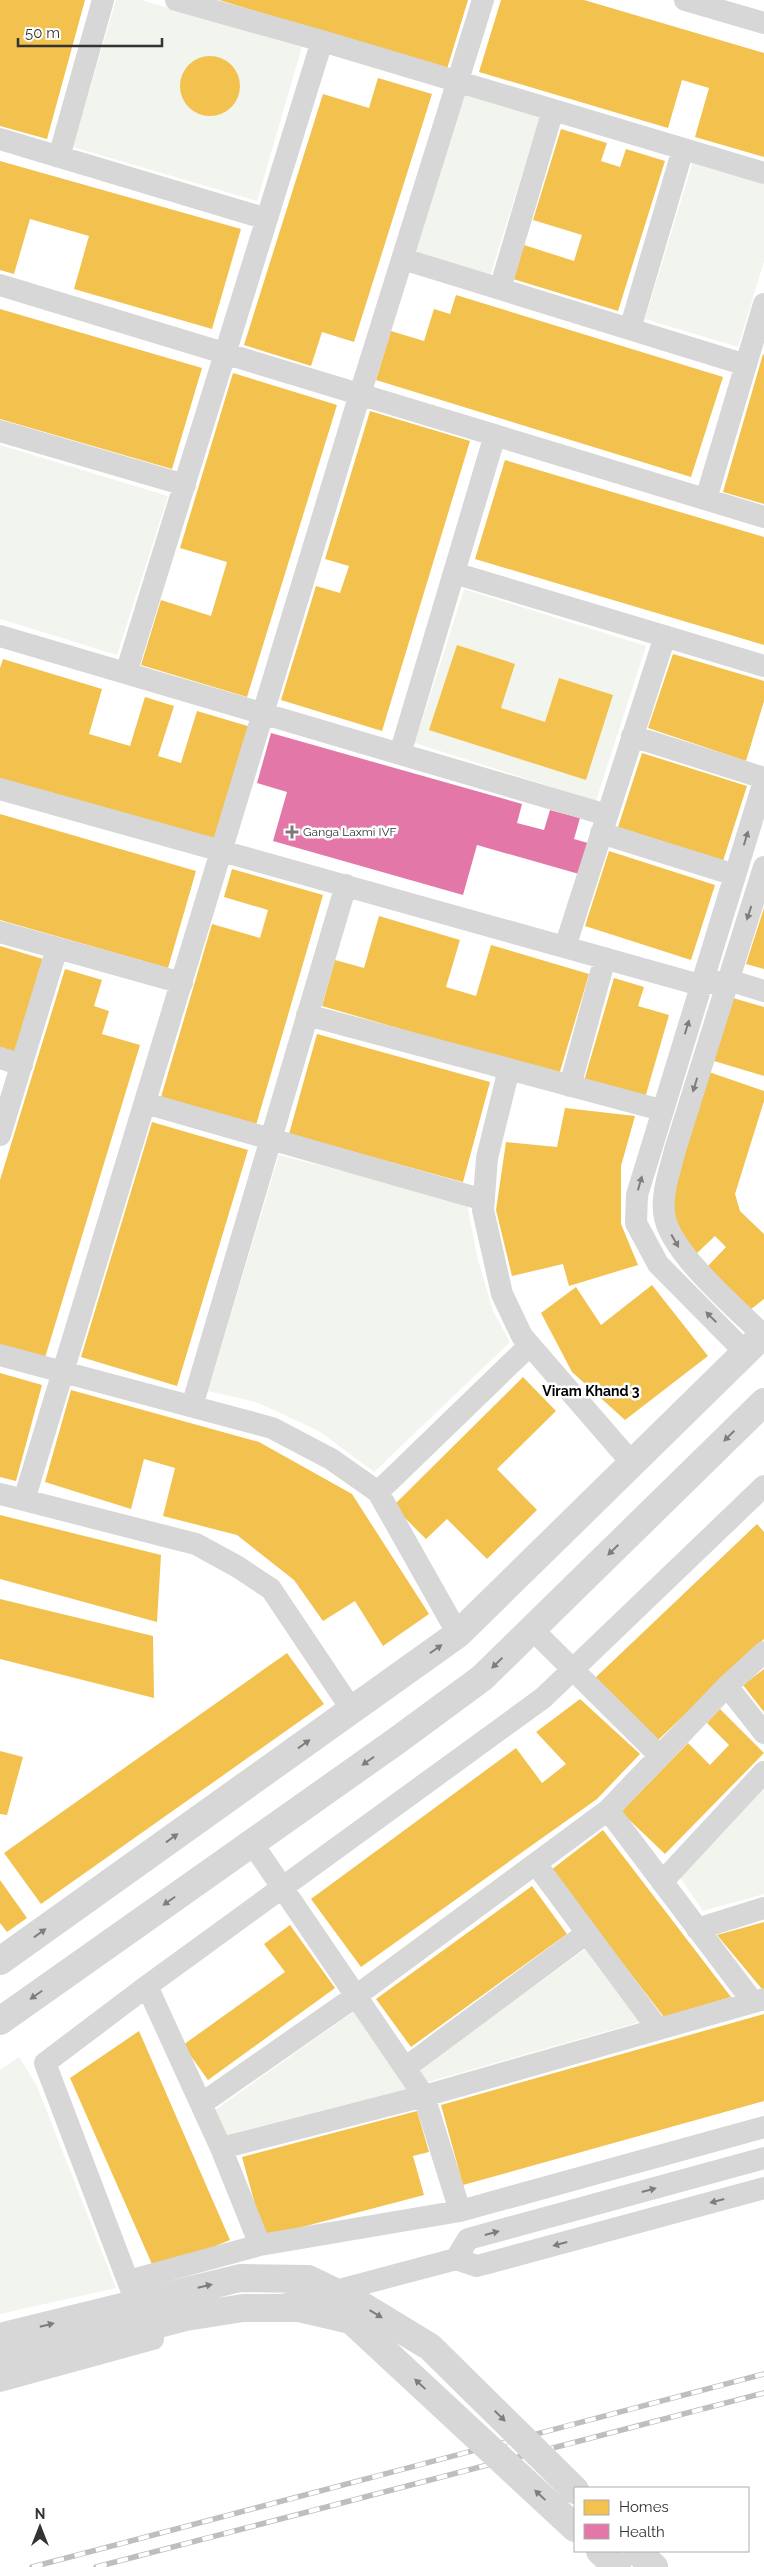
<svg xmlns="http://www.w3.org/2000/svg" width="764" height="2567" font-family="Raleway,sans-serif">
	<rect width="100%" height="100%" fill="#fff"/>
	<path fill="#f1f5ed" d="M 116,0 L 141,0 L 302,47 L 257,201 L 73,147 Z
		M 464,93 L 540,117 L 490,276 L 414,252 Z
		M 693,161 L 764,182 L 764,261 L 738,347 L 645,319 Z
		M 0,445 L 168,496 L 117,655 L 0,619 Z
		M 464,589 L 646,646 L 596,801 L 415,743 Z
		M 279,1155 L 467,1203 L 477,1256 L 493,1311 L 510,1342 L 374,1472 L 319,1431 L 256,1402 L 208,1391 Z
		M 764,1786 L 764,1894 L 703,1911 L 679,1876 Z
		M 587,1948 L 643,2021 L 428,2082 L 419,2070 Z
		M 356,2010 L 406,2089 L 218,2137 L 208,2115 Z
		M 19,2057 L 37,2086 L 116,2288 L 0,2314 L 0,2070 Z"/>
	<path fill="#f2c14e" d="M 0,0 L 85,0 L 47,139 L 0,126 Z
		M 219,0 L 468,0 L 447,69 Z
		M 501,0 L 584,0 L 764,53 L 764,157 L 695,137 L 709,88 L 682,80 L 668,128 L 479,72 Z
		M180 86a30 30 0 1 1 60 0a30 30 0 1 1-60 0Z
		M 378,78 L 432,94 L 354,342 L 322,332 L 311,366 L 244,345 L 323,94 L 369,108 Z
		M 561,129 L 607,143 L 601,161 L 620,167 L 626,149 L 665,161 L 618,311 L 513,279 L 524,245 L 574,261 L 582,235 L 533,220 Z
		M 0,161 L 241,229 L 212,329 L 74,289 L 89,236 L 30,219 L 14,274 L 0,270 Z
		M 456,295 L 723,377 L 691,477 L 376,380 L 391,331 L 424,341 L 434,309 L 450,314 Z
		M 0,309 L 202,368 L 172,469 L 0,419 Z
		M 763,354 L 764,355 L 764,504 L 723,492 Z
		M 233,373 L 337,405 L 247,697 L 141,665 L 161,600 L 211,616 L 227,562 L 180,548 Z
		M 370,411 L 470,441 L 382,731 L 281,700 L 316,586 L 340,593 L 349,566 L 325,559 Z
		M 505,460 L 764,537 L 764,645 L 475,559 Z
		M 457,645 L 515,664 L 501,708 L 545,722 L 559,678 L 613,695 L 586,780 L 429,730 Z
		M 673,654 L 764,681 L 764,701 L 746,761 L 648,728 Z
		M 3,659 L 102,689 L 89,734 L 130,746 L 145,697 L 174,706 L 158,756 L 181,763 L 197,711 L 251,727 L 216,842 L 0,778 L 0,668 Z
		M 642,753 L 747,786 L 723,861 L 618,827 Z
		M 0,814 L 196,871 L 168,968 L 0,920 Z
		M 609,851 L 715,885 L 691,960 L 585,926 Z
		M 232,869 L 323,895 L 256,1125 L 161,1097 L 212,924 L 260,938 L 268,910 L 224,897 Z
		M 764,908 L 764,969 L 746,964 Z
		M 379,916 L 460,940 L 446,987 L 476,996 L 491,945 L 589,974 L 559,1075 L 322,1006 L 335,960 L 364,968 Z
		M 0,946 L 43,959 L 15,1052 L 0,1047 Z
		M 65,969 L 102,980 L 94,1006 L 109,1011 L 102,1034 L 140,1045 L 44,1361 L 0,1347 L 0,1180 Z
		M 614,978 L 644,987 L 638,1006 L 669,1015 L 645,1098 L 584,1081 Z
		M 733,998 L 764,1007 L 764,1076 L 714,1061 Z
		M 317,1034 L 490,1082 L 463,1182 L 289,1134 Z
		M 709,1072 L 764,1091 L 764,1101 L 735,1194 L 740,1211 L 764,1234 L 764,1299 L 750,1310 L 707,1267 L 726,1247 L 715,1236 L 696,1254 L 681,1237 L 672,1211 L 673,1180 Z
		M 565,1108 L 635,1116 L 621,1166 L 621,1224 L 638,1265 L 569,1286 L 563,1264 L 512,1276 L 496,1210 L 506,1142 L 557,1147 Z
		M 152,1122 L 248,1150 L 177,1386 L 81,1357 Z
		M 652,1285 L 708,1356 L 625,1420 L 572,1372 L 541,1313 L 576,1287 L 601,1325 Z
		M 0,1373 L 42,1385 L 16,1481 L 0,1477 Z
		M 523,1377 L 556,1411 L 497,1469 L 537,1510 L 487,1559 L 447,1519 L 426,1539 L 393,1506 Z
		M 71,1390 L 259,1442 L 352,1494 L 429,1614 L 383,1646 L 355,1601 L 323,1621 L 294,1580 L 237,1535 L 163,1516 L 175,1468 L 144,1459 L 131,1509 L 45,1482 Z
		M 0,1515 L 161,1555 L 157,1622 L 0,1579 Z
		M 757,1524 L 764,1532 L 764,1639 L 655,1743 L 594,1679 Z
		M 0,1599 L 153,1636 L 154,1698 L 0,1659 Z
		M 287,1653 L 324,1704 L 41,1904 L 4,1853 Z
		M 764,1669 L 764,1712 L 743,1685 Z
		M 580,1699 L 640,1754 L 597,1799 L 361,1967 L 311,1899 L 516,1748 L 542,1783 L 566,1764 L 536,1732 Z
		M 720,1709 L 764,1753 L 665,1854 L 621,1812 L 688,1743 L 710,1765 L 729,1745 L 707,1723 Z
		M 0,1751 L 23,1757 L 7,1815 L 0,1814 Z
		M 603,1830 L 731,1997 L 664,2017 L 551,1870 Z
		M 0,1880 L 27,1918 L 7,1932 L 0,1923 Z
		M 532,1886 L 567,1934 L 411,2047 L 376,1999 Z
		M 764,1922 L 764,1989 L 762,1989 L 717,1935 Z
		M 290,1925 L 335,1988 L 208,2080 L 183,2045 L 285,1972 L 264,1944 Z
		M 764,2014 L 764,2101 L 463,2185 L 441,2105 Z
		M 139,2031 L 230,2240 L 155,2271 L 70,2078 Z
		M 417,2111 L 429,2152 L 413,2156 L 424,2195 L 264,2237 L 242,2157 Z"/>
	<path fill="#e377a8" d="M 271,733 L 522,804 L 517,823 L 544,830 L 550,810 L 580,818 L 574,839 L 588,843 L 579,874 L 477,845 L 463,895 L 273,841 L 287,792 L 257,783 Z"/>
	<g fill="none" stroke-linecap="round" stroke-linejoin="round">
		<path stroke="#d7d7d7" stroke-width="22" d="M 176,0 L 322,41 L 764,173
			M 685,0 L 764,23
			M 0,139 L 267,219
			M 59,157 L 103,0
			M 403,259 L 746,365
			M 0,285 L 764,517
			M 500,289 L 553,110
			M 630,329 L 683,149
			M 0,431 L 185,485
			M 706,499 L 764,304
			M 454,573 L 764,666
			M 0,636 L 607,815
			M 126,673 L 322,41
			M 632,736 L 764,778
			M 400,754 L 495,435
			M 0,789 L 700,985 L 728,980 L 764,991
			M 601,833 L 735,875
			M 0,932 L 182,983
			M 565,947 L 665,636
			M 307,1015 L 661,1110
			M 0,1058 L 22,1065
			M 509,1069 L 487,1158 L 483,1210 L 502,1294 L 522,1336 L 632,1463
			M 570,1086 L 605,958
			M 145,1103 L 484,1200
			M 0,1135 L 57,948
			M 763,1335 C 735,1307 673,1255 665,1218 C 660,1196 670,1171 675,1150 L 764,867
			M 745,1352 L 658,1264 L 636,1223 L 637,1195 L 764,781
			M 0,1355 L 272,1428 L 331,1459 L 378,1492 L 458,1634
			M 192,1406 L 346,885
			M 378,1492 L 530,1345
			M 0,1494 L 196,1544 L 238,1567 L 271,1589 L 352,1710
			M 24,1500 L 360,394 L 483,0
			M 532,1629 L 660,1756
			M 727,1686 L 764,1733
			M 608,1810 L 753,2002
			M 252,1843 L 424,2096 L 460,2211
			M 536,1864 L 658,2029
			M 662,1882 L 764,1772
			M 697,1929 L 764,1908
			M 147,1986 L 221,2148 L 260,2245
			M 405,2068 L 587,1933
			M 201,2104 L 356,1996 L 608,1810 L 727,1686 L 764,1652
			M 221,2148 L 424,2096 L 764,1999
			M 456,2259 L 468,2239 L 764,2158
			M 128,2281 L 260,2245 L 460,2211 L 764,2127
			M 283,2305 L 456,2259 L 477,2266 L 764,2188
			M 142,2318 L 45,2063 L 147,1986 L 543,1698 L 764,1486
			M 0,2381 L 153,2339"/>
		<path stroke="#d7d7d7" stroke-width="28" d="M 0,1961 L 458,1634 L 764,1334
			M 0,2021 L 395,1742 L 482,1678 L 764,1402
			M 600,2551 L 617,2567
			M 637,2551 L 654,2567"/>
		<defs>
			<path id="rail" d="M 32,2567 L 764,2374
				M 96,2567 L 764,2393"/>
		</defs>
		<use href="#rail" stroke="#bebebe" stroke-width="5.5"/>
		<use href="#rail" stroke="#fff" stroke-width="4" stroke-dasharray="11" stroke-linecap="butt"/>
		<path stroke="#d7d7d7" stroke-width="28" d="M 0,2337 L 240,2278 L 308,2279 L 356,2302 L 430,2347 L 575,2490
			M 0,2365 L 186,2317 L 243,2308 L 299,2308 L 351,2320 L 575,2528"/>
	</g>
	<defs><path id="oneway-solid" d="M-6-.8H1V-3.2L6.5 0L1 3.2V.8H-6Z" transform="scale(1.25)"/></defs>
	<g fill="#7d7d7d">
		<use href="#oneway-solid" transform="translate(746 838) rotate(-73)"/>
		<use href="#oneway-solid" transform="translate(749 913) rotate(108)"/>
		<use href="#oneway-solid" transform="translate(687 1027) rotate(-73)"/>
		<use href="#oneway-solid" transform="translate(695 1085) rotate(107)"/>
		<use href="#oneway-solid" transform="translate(640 1183) rotate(-74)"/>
		<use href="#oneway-solid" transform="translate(675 1241) rotate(60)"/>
		<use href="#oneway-solid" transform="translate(711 1317) rotate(-135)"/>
		<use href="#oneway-solid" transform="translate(729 1436) rotate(136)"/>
		<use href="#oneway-solid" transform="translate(613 1550) rotate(136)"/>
		<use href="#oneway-solid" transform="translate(436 1649) rotate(-35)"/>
		<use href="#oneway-solid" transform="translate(497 1663) rotate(136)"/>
		<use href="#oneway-solid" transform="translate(304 1744) rotate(-36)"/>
		<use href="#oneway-solid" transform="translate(368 1761) rotate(145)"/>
		<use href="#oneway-solid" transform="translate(172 1838) rotate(-36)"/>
		<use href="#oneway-solid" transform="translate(169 1901) rotate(145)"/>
		<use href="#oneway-solid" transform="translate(40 1933) rotate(-36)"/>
		<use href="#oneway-solid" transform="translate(36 1995) rotate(145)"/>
		<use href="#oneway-solid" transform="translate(649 2190) rotate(-15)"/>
		<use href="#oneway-solid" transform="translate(717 2201) rotate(165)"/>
		<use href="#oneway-solid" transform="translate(492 2233) rotate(-15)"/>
		<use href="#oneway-solid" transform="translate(560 2244) rotate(165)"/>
		<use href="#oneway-solid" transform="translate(205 2286) rotate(-13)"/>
		<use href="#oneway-solid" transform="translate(376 2314) rotate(31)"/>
		<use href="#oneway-solid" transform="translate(47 2325) rotate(-14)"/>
		<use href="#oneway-solid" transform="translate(420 2384) rotate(-137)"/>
		<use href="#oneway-solid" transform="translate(500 2416) rotate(45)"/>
		<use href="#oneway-solid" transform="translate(540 2495) rotate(-137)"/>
	</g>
	<path fill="#7a7a7a" stroke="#fff" stroke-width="2" d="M289.5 824.5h5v5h5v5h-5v5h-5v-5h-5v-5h5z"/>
	<g text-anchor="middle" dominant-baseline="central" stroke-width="5" stroke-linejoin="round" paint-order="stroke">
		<g font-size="12" fill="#333" stroke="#fff" text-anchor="start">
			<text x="303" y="832">Ganga Laxmi IVF</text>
		</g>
		<g font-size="14" font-weight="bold" fill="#000" stroke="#fff">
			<text x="591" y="1391">Viram Khand 3</text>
		</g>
	</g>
	<rect x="574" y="2487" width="175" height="65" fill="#ffffff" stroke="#adadad"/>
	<rect x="584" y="2500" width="25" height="15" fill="#f2c14e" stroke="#adadad"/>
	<text x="619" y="2512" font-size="15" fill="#333333">Homes</text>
	<rect x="584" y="2524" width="25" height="15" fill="#e377a8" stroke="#adadad"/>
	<text x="619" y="2537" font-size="15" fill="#333333">Health</text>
	<g transform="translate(40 2527)" stroke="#ffffff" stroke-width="4" paint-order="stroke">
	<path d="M0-4L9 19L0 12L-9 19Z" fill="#333333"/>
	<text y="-8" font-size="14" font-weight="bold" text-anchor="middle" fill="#333333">N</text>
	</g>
	<path d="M18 38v8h144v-8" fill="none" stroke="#333333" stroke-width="2.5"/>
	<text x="25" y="38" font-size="15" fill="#333333" stroke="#ffffff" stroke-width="4" paint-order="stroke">50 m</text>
</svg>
